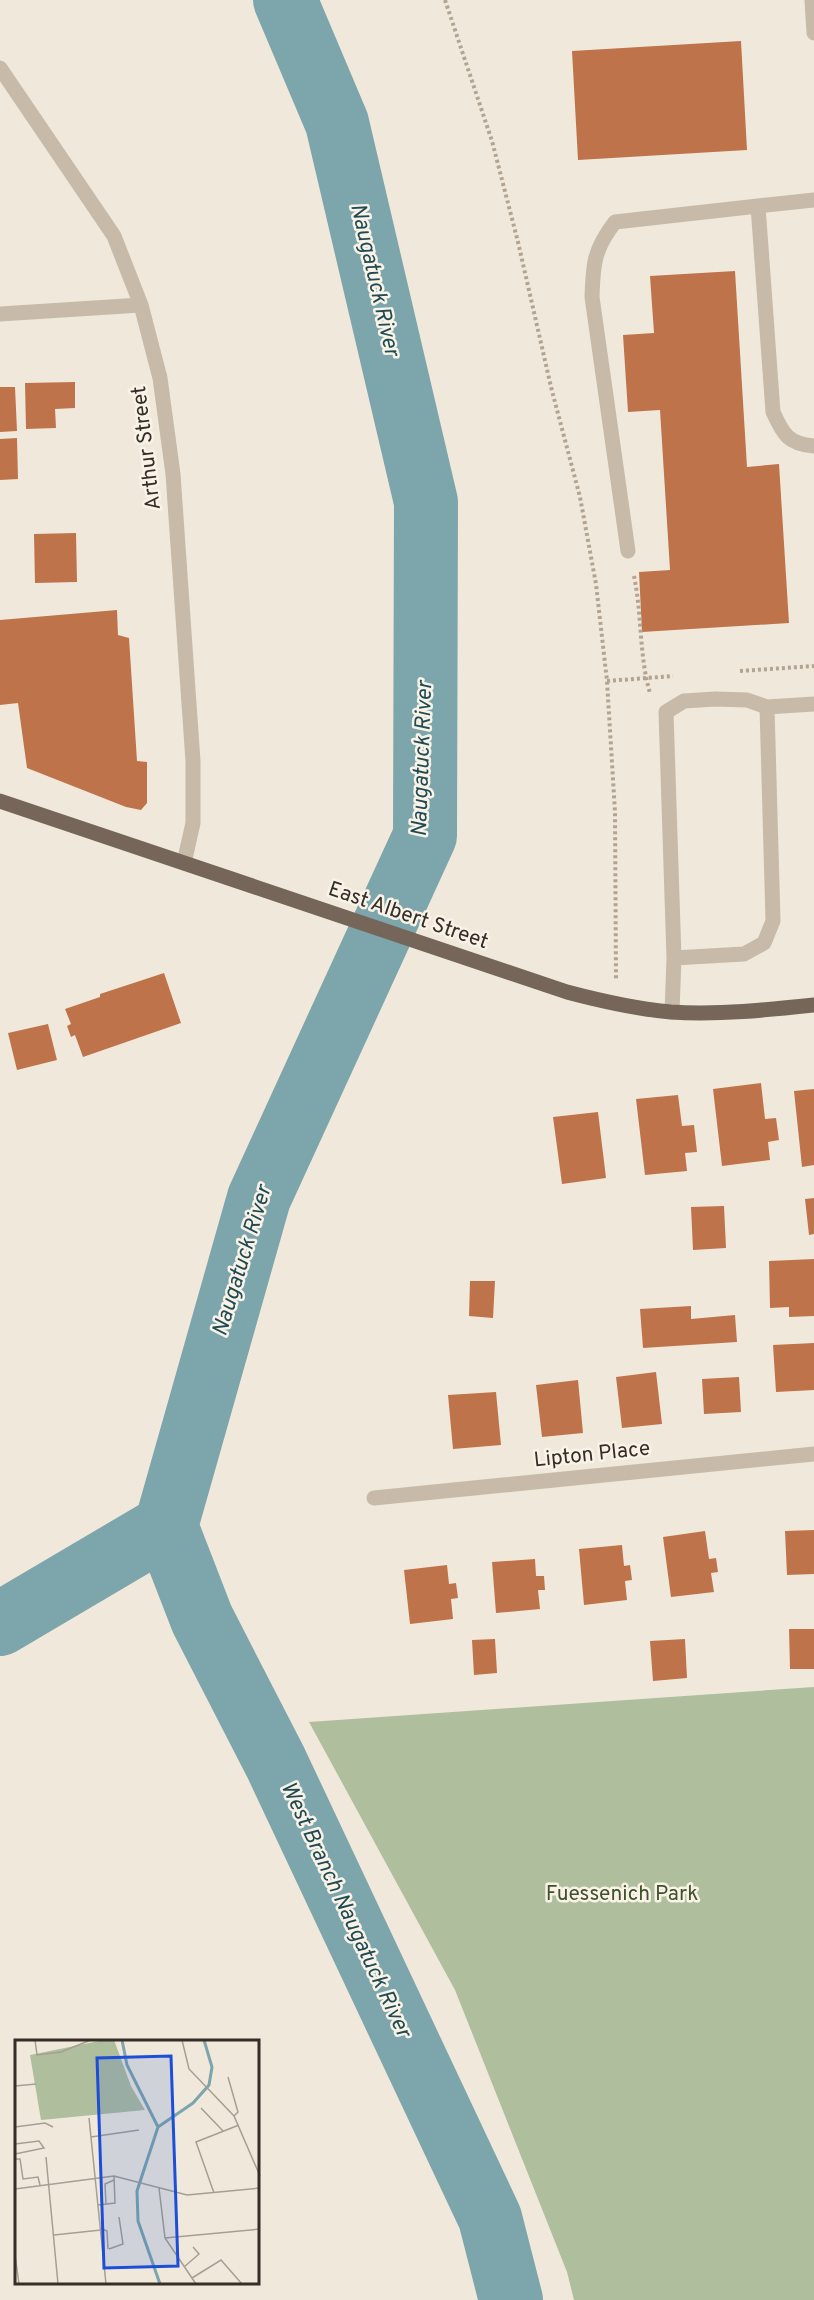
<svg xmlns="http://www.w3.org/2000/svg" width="814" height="2300" font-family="Overpass,sans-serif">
	<rect width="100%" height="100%" fill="#f0e9db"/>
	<path fill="#afbe9c" d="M 814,1687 L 814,2300 L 574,2300 L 567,2272 L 455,1990 L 309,1722 Z"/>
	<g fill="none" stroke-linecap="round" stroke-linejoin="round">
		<path stroke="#7ca5ac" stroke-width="64" d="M 166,1526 L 259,1198 L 425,836 L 426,502 L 337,123 L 285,0
			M 166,1526 L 202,1619 L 276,1763 L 490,2218 L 511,2300
			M 0,1624 L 166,1526"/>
	</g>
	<path fill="#bf734b" d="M 741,41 L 747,150 L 578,160 L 572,51 Z
		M 735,271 L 747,467 L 779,464 L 789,623 L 642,632 L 639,572 L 670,570 L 660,410 L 628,412 L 623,335 L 654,333 L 650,276 Z
		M 75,382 L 75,408 L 55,409 L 56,428 L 26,429 L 25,383 Z
		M 0,387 L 15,387 L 17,431 L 0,432 Z
		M 17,438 L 18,479 L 0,480 L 0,439 Z
		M 76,533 L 77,582 L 35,583 L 34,534 Z
		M 117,610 L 118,635 L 129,638 L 137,761 L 147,762 L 147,803 L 141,810 L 126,807 L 27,768 L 18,703 L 0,705 L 0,620 Z
		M 164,973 L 181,1023 L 83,1057 L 75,1035 L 71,1037 L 67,1026 L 71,1024 L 65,1009 L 100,997 L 100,994 Z
		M 48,1024 L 57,1060 L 17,1070 L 8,1033 Z
		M 761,1083 L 765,1119 L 776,1118 L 779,1140 L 768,1142 L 770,1160 L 722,1166 L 713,1089 Z
		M 814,1089 L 814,1165 L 802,1167 L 794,1091 Z
		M 678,1095 L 682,1126 L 694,1125 L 697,1152 L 685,1153 L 687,1171 L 645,1175 L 636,1099 Z
		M 598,1112 L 606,1178 L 562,1184 L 553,1117 Z
		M 814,1198 L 814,1234 L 809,1235 L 805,1199 Z
		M 724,1206 L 726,1248 L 693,1250 L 691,1207 Z
		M 814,1259 L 814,1316 L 789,1317 L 789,1307 L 770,1308 L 769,1261 Z
		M 470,1281 L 495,1281 L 493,1318 L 469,1316 Z
		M 691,1306 L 691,1319 L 735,1315 L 737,1342 L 643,1348 L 640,1309 Z
		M 814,1343 L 814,1390 L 776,1392 L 773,1345 Z
		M 656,1372 L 662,1424 L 622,1428 L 616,1377 Z
		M 739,1377 L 741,1412 L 704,1414 L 702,1379 Z
		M 578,1380 L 583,1433 L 542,1437 L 536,1385 Z
		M 496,1392 L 501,1445 L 453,1449 L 448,1395 Z
		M 814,1530 L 814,1574 L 787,1575 L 785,1531 Z
		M 705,1531 L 709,1559 L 716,1558 L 718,1572 L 711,1573 L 714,1592 L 671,1597 L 663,1537 Z
		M 622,1545 L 624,1566 L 630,1565 L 632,1580 L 625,1581 L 627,1600 L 584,1605 L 579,1549 Z
		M 535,1559 L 536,1576 L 544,1576 L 545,1590 L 538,1590 L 540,1609 L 496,1613 L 492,1562 Z
		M 447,1565 L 449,1584 L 456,1583 L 458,1598 L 451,1599 L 453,1619 L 410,1624 L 404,1570 Z
		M 789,1629 L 814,1629 L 814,1669 L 790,1669 Z
		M 495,1639 L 497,1673 L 474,1675 L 472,1640 Z
		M 685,1639 L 687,1678 L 653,1681 L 650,1641 Z"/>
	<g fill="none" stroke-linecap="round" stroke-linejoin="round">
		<path stroke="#b3a492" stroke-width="4" stroke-dasharray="3 3" stroke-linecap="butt" d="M 445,0 L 492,141 L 518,242 L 551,387 L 580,497 L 596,584 L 607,681 L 615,812 L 616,979
			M 634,576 C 642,614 639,656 650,693
			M 740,671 L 814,666
			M 607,681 L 673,676"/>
		<path stroke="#c8baa8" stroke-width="15" d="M 812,0 L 814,33
			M 0,68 L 114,236 L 141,305 L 160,378 L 173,474 L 193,761 L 193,823 L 184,863
			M 814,200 L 758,206 L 773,412 C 783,434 788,444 814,446
			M 0,314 L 141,305
			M 628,551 L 592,297 C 593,264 594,249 615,222 L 758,206
			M 674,958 L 744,954 L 764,943 L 773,921 L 767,707
			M 672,1012 L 674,958 L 666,712 L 684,701 L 715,699 L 747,700 L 767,707 L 814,704
			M 374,1498 L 814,1454"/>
		<path stroke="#76665a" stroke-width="15" d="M 0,801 L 567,992 C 601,1001 636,1009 671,1012 C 719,1015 767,1010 814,1005"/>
	</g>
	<g text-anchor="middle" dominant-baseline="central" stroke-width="5" stroke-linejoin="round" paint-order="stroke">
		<g font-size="21" fill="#352d28" stroke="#f8f2e7">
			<text transform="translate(147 448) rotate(-97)">Arthur Street</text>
			<text transform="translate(408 916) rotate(19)">East Albert Street</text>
			<text transform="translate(592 1455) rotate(-6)">Lipton Place</text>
		</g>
		<g font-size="21" fill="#40522d" stroke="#f8f2e7">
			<text x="622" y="1894">Fuessenich Park</text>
		</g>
		<g font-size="22" font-style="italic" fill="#204b54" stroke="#f8f2e7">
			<text transform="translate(374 280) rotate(77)">Naugatuck River</text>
			<text transform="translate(423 759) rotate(-88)">Naugatuck River</text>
			<text transform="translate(243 1261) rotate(-73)">Naugatuck River</text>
			<text transform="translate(345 1910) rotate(65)">West Branch Naugatuck River</text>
		</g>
	</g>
	<g transform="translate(15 2040)">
		<rect width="244" height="244" fill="#f0e9db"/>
		<path d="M 89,0 L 99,0 L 116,46 L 130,70 L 26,80 L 15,15 Z" fill="#afbe9c"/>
		<path fill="none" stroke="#7ca5ac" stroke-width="3" d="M 107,0 L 112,25 L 143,87M 143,87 L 122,151 L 123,181 L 145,244M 143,87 L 178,63 L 194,45 L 197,27 L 189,0"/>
		<path fill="none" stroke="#a59e93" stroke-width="1.5" d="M 20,0 L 22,15 L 46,12 L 76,0M 167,0 L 174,29 L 219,76 L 245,136M 213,37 L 223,72 L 219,76M 0,46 L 21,44M 186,68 L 208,91M 74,78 L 91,244M 0,87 L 30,83 L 38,87M 76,97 L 124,90M 0,104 L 24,101 L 29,108 L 0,114M 31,117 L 43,244M 0,119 L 5,119 L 8,139 L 23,137 L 25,145M 144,148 L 150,198 L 181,244M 0,149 L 99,136 L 172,155 L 245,148M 199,153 L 181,102 L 224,85M 91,164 L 90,144 L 99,140M 83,165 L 100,163 L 99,136M 85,188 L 92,191 L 93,209M 39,195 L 86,190M 150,198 L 245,189M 94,209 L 108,204 L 104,177M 0,215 L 4,244M 169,227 L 184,214 L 178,207M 177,238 L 206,220 L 227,244"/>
		<path fill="#1d4ed8" fill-opacity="0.15" stroke="#1d4ed8" stroke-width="3" d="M 156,16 L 163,226 L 89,228 L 82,18 Z"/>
		<rect width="244" height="244" fill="none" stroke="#352d28" stroke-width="3"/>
	</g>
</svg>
